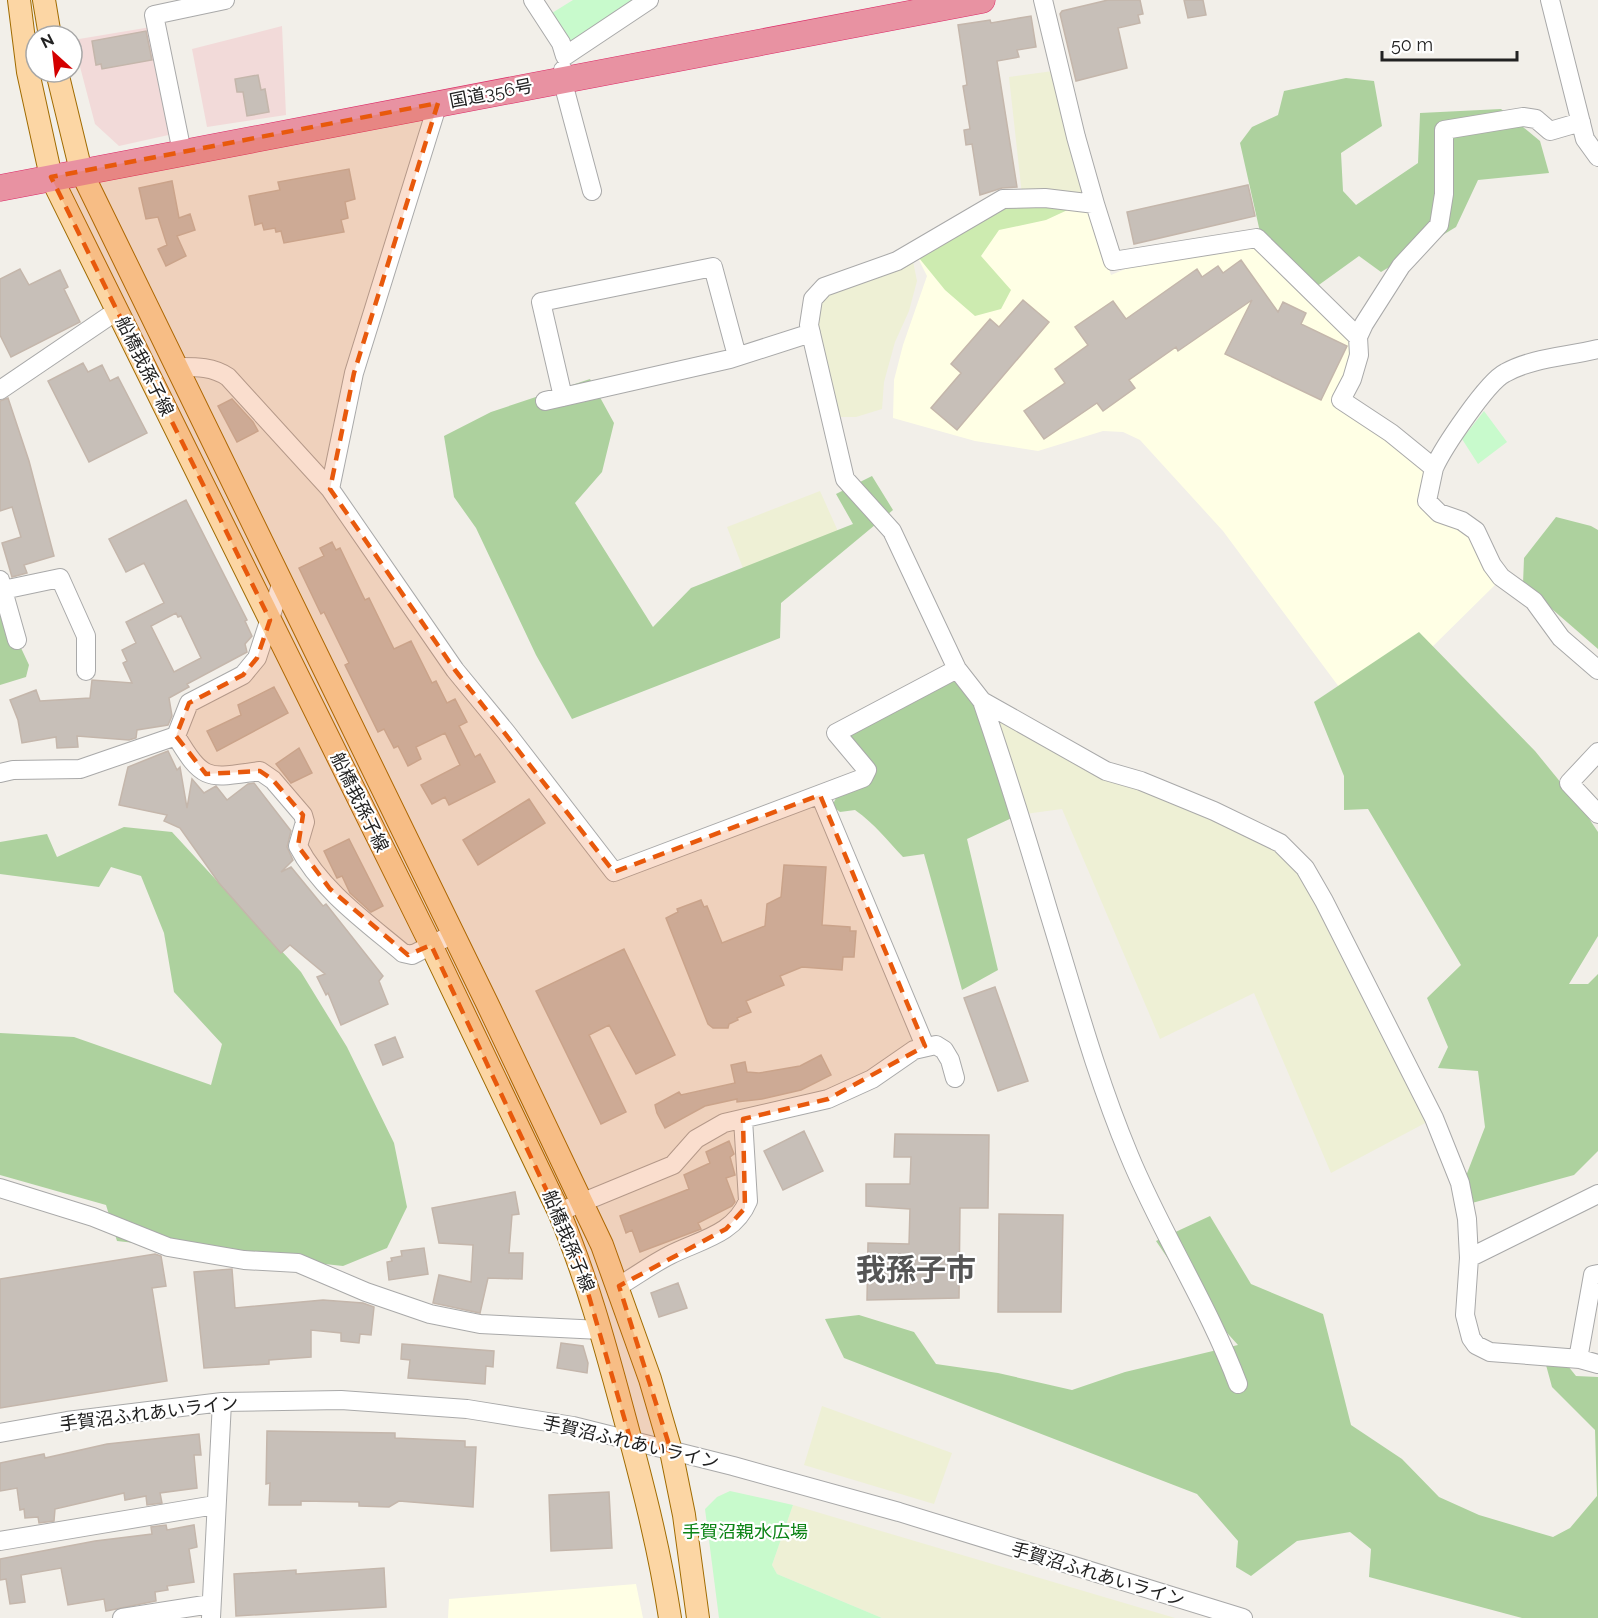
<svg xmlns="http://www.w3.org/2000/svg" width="1598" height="1618" font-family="Raleway,'Noto Sans JP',sans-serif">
	<rect width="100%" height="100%" fill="#f2efe9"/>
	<path fill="#f2dad9" d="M 282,26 L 286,115 L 207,127 L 192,49 Z
		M 151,27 L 173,134 L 119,146 L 95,124 L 73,40 Z"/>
	<path fill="#ffffe5" d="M 1002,203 L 1091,210 L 1111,275 L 1130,267 L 1249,246 L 1258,248 L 1349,334 L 1352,365 L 1334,401 L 1427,470 L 1422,498 L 1475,539 L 1498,582 L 1425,654 L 1342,691 L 1223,531 L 1140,440 L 1123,432 L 1103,431 L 1038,451 L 975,441 L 893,418 L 894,380 L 903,345 L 927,276 L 919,260 L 920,253 Z
		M 636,1584 L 643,1618 L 448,1618 L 449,1599 Z"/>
	<path fill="#eef0d5" d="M 1053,71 L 1087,197 L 1022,195 L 1009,77 Z
		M 913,261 L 917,281 L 909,311 L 895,342 L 884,382 L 882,409 L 856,417 L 834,417 L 822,366 L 816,302 L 826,292 Z
		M 820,491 L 841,538 L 746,576 L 727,527 Z
		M 1000,714 L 1276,847 L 1301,871 L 1429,1121 L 1331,1173 L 1254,993 L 1160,1039 L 1062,809 L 1025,814 L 993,719 Z
		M 822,1406 L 952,1453 L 934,1504 L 804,1465 Z
		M 793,1505 L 1175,1618 L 882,1618 L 777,1574 L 772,1565 Z"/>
	<path fill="#cdebb0" d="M 1001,205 L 1074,207 L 1046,220 L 999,230 L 981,256 L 1011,290 L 1001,309 L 975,316 L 945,290 L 919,258 Z"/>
	<path fill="#add19e" d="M 1346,78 L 1374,81 L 1382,126 L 1341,153 L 1343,191 L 1356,205 L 1418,163 L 1420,113 L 1501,109 L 1540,141 L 1549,173 L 1478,180 L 1456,227 L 1381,272 L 1359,256 L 1316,287 L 1260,232 L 1240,143 L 1252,127 L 1278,115 L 1284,91 Z
		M 590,379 L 614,423 L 602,472 L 575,503 L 653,627 L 691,588 L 853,524 L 836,494 L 872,476 L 893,510 L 781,603 L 780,638 L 572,719 L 536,655 L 476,528 L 454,497 L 444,436 L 491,412 Z
		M 1556,517 L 1591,526 L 1598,530 L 1598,649 L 1523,584 L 1524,558 Z
		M 0,603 L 29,665 L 26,677 L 0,685 Z
		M 1419,632 L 1535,751 L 1584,811 L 1598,832 L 1598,936 L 1569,984 L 1588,984 L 1598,974 L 1598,1151 L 1574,1175 L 1472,1203 L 1464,1181 L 1485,1127 L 1478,1071 L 1438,1068 L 1448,1047 L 1427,998 L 1461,965 L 1368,809 L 1344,810 L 1344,776 L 1314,702 Z
		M 953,677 L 976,704 L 1016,816 L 967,839 L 998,970 L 962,990 L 924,854 L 903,857 C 886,839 876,825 855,810 L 840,812 L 832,806 L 836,798 L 871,782 L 844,737 Z
		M 124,827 L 172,832 L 301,972 L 347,1047 L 394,1143 L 407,1207 L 387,1248 L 343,1266 L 117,1241 L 106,1205 L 0,1175 L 0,1033 L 74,1037 L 211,1085 L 222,1044 L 174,992 L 164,933 L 141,876 L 111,867 L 99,887 L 0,874 L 0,842 L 47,834 L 57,857 Z
		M 1210,1216 L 1251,1284 L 1323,1314 L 1351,1425 L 1402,1459 L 1439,1497 L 1479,1515 L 1553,1537 L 1570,1528 L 1597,1496 L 1595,1430 L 1552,1387 L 1546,1365 L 1568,1366 L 1576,1376 L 1598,1377 L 1598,1618 L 1522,1618 L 1369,1577 L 1371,1549 L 1350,1532 L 1297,1541 L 1251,1576 L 1236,1567 L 1238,1541 L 1197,1494 L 844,1358 L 825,1319 L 859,1315 L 914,1332 L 936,1364 L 998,1373 L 1072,1390 L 1125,1372 L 1238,1345 L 1192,1294 L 1156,1241 Z"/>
	<path fill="#c8facc" d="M 573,0 L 639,0 L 577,42 L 568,40 L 552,13 Z
		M 1484,411 L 1507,442 L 1478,464 L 1462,439 Z
		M 730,1491 L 793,1505 L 772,1565 L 777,1574 L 882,1618 L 719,1618 L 705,1509 L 717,1497 Z"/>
	<path fill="#c7bfb8" stroke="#c4b6ab" stroke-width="1.5" fill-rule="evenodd" d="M 1108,0 L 1140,0 L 1143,14 L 1138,15 L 1140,23 L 1118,28 L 1127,68 L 1076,81 L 1060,14 L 1062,11 Z
		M 1184,0 L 1203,0 L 1206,15 L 1188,18 Z
		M 1031,16 L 1036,47 L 1017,50 L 1019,57 L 997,61 L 1017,187 L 1002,188 L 980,195 L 972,144 L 966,145 L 964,130 L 970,129 L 963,86 L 967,85 L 958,25 L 990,20 L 991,23 Z
		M 146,31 L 152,60 L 102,69 L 101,64 L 96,65 L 92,41 Z
		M 258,75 L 261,90 L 265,89 L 269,112 L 247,116 L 243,92 L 237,92 L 235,79 Z
		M 349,169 L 355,199 L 345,202 L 348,218 L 341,220 L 344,232 L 284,243 L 281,231 L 276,232 L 275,228 L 264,230 L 262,223 L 255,225 L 249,196 L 280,190 L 278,182 Z
		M 172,181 L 179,218 L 190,214 L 195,230 L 177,236 L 186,256 L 166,266 L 158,249 L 167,245 L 158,217 L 146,219 L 139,188 Z
		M 1248,185 L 1255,216 L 1134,244 L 1127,212 Z
		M 1241,260 L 1278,312 L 1283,302 L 1306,313 L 1301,324 L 1347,346 L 1321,400 L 1225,354 L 1252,300 L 1178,351 L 1176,347 L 1129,380 L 1135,388 L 1103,411 L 1097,403 L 1044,439 L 1024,411 L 1065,383 L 1055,369 L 1088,345 L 1075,327 L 1113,301 L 1126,319 L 1197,269 L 1202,277 L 1218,266 L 1223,273 Z
		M 20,269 L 29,285 L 60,270 L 68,287 L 64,289 L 80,322 L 11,357 L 0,335 L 0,279 Z
		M 1023,300 L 1049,322 L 957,430 L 931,408 L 961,373 L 951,364 L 990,319 L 999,327 Z
		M 83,363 L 88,372 L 102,365 L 110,381 L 118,377 L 147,433 L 89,462 L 48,381 Z
		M 8,398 L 29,461 L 54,556 L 24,565 L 27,573 L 12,577 L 2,543 L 21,537 L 12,507 L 0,511 L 0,401 Z
		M 232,399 L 253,422 L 258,431 L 237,442 L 218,406 Z
		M 186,500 L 247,620 L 245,621 L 252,636 L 245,644 L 247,652 L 187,684 L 189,687 L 169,698 L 172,716 L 168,725 L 137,730 L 136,738 L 129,740 L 77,736 L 78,747 L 57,748 L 56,737 L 22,743 L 18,720 L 10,700 L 36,690 L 40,701 L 90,698 L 92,680 L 132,683 L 123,663 L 127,661 L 122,650 L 136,643 L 126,622 L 164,603 L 144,563 L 126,572 L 109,539 ZM 176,613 L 178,617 L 181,616 L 201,658 L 174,672 L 151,626 Z
		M 332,542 L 336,550 L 340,548 L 365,600 L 369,598 L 394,649 L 411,641 L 432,683 L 436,681 L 447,703 L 455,699 L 467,722 L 459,726 L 475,757 L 480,754 L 495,782 L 449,805 L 445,797 L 432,804 L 421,785 L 460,765 L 445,733 L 416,747 L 421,759 L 408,766 L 398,746 L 394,748 L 384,729 L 378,732 L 345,665 L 349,663 L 324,612 L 321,614 L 299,568 L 324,556 L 320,548 Z
		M 274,687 L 288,713 L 217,751 L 207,731 L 241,715 L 238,705 Z
		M 299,748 L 312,773 L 291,783 L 276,764 Z
		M 168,751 L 177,770 L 180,767 L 187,808 L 192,779 L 204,793 L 216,786 L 227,800 L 248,784 L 254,783 L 291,831 L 287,847 L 293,860 L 281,872 L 291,867 L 323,906 L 326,904 L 383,976 L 379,981 L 388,1004 L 341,1025 L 328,993 L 326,995 L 317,977 L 325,974 L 290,945 L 281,953 L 219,883 L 180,828 L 164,821 L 167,815 L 119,805 L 128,767 Z
		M 529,799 L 545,823 L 478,865 L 463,840 Z
		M 349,839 L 383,906 L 371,912 L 350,893 L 342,876 L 337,878 L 324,851 Z
		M 784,865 L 826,867 L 822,925 L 850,927 L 850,931 L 856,931 L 854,957 L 843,957 L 842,970 L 802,967 L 780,976 L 784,985 L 746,1001 L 751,1012 L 737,1018 L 738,1020 L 729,1024 L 728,1028 L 713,1028 L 708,1024 L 666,918 L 678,912 L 677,909 L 701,900 L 704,907 L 707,906 L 722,943 L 765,926 L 767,904 L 781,897 Z
		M 624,949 L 675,1055 L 636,1074 L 609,1025 L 589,1035 L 626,1112 L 601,1124 L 536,991 Z
		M 995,987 L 1028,1081 L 998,1091 L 964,998 Z
		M 395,1037 L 403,1057 L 383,1065 L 375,1045 Z
		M 821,1055 L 831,1075 L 801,1090 L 762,1099 L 737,1102 L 737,1099 L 705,1106 L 665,1128 L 657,1113 L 655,1105 L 679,1092 L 681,1095 L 735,1083 L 731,1065 L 745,1062 L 747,1072 L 759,1073 L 800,1066 Z
		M 804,1131 L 823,1171 L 783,1190 L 764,1151 Z
		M 895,1134 L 989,1135 L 988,1208 L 960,1208 L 959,1298 L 867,1300 L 868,1243 L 909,1244 L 910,1209 L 866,1206 L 866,1184 L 910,1184 L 911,1157 L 894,1157 Z
		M 729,1141 L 734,1154 L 730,1157 L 735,1175 L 726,1178 L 735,1202 L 732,1206 L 698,1223 L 701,1229 L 640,1252 L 632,1230 L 626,1233 L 620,1216 L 689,1189 L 684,1175 L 710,1163 L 706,1152 Z
		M 515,1192 L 519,1214 L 512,1215 L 509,1253 L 523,1253 L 522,1279 L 488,1278 L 480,1313 L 433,1303 L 439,1275 L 471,1282 L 473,1245 L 439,1243 L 432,1208 Z
		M 999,1214 L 1063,1215 L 1061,1312 L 998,1312 Z
		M 424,1248 L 428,1274 L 389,1280 L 387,1262 L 392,1261 L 391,1258 L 402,1256 L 401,1251 Z
		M 155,1254 L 161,1256 L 166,1286 L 152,1288 L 167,1381 L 0,1408 L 0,1279 Z
		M 232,1269 L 235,1308 L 323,1300 L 363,1303 L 374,1307 L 371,1335 L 360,1334 L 359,1343 L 341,1341 L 341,1333 L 311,1330 L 311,1357 L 269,1360 L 269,1364 L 204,1368 L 194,1272 Z
		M 678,1283 L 687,1308 L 659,1317 L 651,1293 Z
		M 561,1343 L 583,1346 L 588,1363 L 587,1373 L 557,1368 Z
		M 402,1344 L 494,1351 L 493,1367 L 486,1366 L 485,1384 L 408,1378 L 410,1360 L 401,1359 Z
		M 267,1431 L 395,1433 L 395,1438 L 465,1441 L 465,1447 L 476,1447 L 473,1507 L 399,1501 L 389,1507 L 359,1506 L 359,1502 L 301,1501 L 301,1505 L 269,1505 L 270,1483 L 266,1484 Z
		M 199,1434 L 201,1455 L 194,1455 L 197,1488 L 160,1493 L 162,1503 L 147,1505 L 146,1496 L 125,1500 L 124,1493 L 55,1509 L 54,1521 L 39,1523 L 38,1517 L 25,1518 L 24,1509 L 20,1510 L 17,1488 L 0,1491 L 0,1463 L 44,1454 L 45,1458 L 107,1444 Z
		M 609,1492 L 612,1548 L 551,1551 L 549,1495 Z
		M 166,1525 L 167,1530 L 194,1525 L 197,1547 L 189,1549 L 194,1582 L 167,1586 L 168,1590 L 155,1592 L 156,1601 L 106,1611 L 104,1599 L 68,1605 L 61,1568 L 21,1575 L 25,1602 L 10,1604 L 6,1579 L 0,1580 L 0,1559 L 95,1541 L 152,1534 L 151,1527 Z
		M 384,1568 L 386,1607 L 236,1616 L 234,1574 L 296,1570 L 296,1574 Z"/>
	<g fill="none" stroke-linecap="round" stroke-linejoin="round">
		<defs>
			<path id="minor" d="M 533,0 L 561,43 L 565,56 L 649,0
				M 1043,0 L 1076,137 L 1095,204
				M 1550,0 L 1585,139 L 1598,157
				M 563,70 L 562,79 L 592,191
				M 1581,122 L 1550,131 L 1536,119 L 1523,117 L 1444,130 L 1444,194 L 1439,225 L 1401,266 L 1364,324 L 1358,337 L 1359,355 L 1352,379 L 1341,400 L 1391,433 L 1434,468 L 1427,501 L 1439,513 L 1462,521 L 1476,531 L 1492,565 L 1501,577 L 1534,601 L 1561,638 L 1598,670
				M 182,152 L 154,15 L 225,0
				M 175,367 C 194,367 212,366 228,377 L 330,489 L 455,670 L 506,732 L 614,872 L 863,778 L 867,770 L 836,733 L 957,669 L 982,701 L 1106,771 L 1141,781 L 1214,811 L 1280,843 L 1305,868 L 1324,901 L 1434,1118 L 1460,1183 L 1467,1219 L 1469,1258 L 1465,1315 L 1471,1338 L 1476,1345 L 1490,1352 L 1580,1359 L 1598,1364
				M 0,390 L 118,310
				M 563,397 L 541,302 L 713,267 L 737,356
				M 545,401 L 730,359 L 811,333
				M 1434,468 C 1443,448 1487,382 1505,373 C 1534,357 1567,357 1598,349
				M 330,489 L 354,373 L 438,103
				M 0,580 L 17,640
				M 3,590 L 60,578 L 86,636 L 86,671
				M 957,669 L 892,531 L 845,479 L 809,325 L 813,299 L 824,287 L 897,261 L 1003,199 L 1045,198 L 1095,204 L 1113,261 L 1257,238 L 1358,337
				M 982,701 C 1006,771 1028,842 1049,913 C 1074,994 1096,1076 1129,1155 C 1161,1233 1208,1304 1238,1384
				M 176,736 L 189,703 L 243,675 L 257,658 L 281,585
				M 1598,752 L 1569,783 L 1598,814
				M 0,773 L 13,770 L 80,769 L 176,736 C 204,783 208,778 260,771 L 273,780 L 303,815 L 305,822 L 298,846 C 320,889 366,922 403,953 L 412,955 L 453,934
				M 820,795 L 925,1046
				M 0,1188 L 93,1217 L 168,1247 L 244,1260 L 298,1263 L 366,1292 L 430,1314 L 480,1324 L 601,1330
				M 559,1212 L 673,1165 L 696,1139 L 724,1123 L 828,1099 L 872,1079 L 914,1050 L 936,1045 L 944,1050 L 950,1060 L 955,1078
				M 1469,1258 L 1598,1194
				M 619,1286 C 636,1276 652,1264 670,1255 C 699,1240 734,1235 748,1201 L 743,1119
				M 1578,1359 L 1593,1275 L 1598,1274
				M 0,1433 L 67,1421 L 222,1402 L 341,1400 L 467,1409 L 573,1426 L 733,1466 L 899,1512 L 1243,1618
				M 0,1541 L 215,1505
				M 122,1618 L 211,1604
				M 211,1618 L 222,1402"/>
			<path id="major" d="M 19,0 L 28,72 L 51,177 L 431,945 L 559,1212 C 586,1276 604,1341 622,1408 C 641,1478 659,1546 670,1618
				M 44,0 L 50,36
				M 57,72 L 81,171 L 487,1003 L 602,1245 L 650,1379 L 671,1451 L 684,1515 L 698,1618"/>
			<path id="highway" d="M 0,188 L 982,0"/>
		</defs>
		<use href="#minor" stroke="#a9a9a9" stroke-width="20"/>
		<use href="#major" stroke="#a06b00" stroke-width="24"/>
		<use href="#highway" stroke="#dc2a67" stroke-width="27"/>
		<use href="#minor" stroke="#fff" stroke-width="18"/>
		<use href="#major" stroke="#fcd6a4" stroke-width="22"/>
		<use href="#highway" stroke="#e892a2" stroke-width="26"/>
	</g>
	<path fill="#e8590c" fill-opacity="0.2" stroke="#e8590c" stroke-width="4.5" stroke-dasharray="12 8" stroke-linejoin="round" d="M 438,103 L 354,373 L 330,489 L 455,670 L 614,872 L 820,795 L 925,1046 L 828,1099 L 743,1119 L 745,1208 L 726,1229 L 619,1286 L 671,1451 L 630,1438 L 577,1255 L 431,945 L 408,955 L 330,889 L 298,846 L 303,815 L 273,780 L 260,771 L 206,774 L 176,736 L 189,703 L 243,675 L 257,658 L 270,620 L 51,177 Z"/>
	<g text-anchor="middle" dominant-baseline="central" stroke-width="4.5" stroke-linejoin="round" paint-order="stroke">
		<g font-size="18" fill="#222" stroke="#fff">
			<text transform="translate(491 93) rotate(-11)">国道356号</text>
			<text transform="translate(145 366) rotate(64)">船橋我孫子線</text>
			<text transform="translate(360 802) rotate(64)">船橋我孫子線</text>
			<text transform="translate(569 1241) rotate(68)">船橋我孫子線</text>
			<text transform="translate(149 1413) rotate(-7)">手賀沼ふれあいライン</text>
			<text transform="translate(631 1442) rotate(13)">手賀沼ふれあいライン</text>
			<text transform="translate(1098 1574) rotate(17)">手賀沼ふれあいライン</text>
		</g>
		<g font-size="18" fill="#0c8416" stroke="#fff">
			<text x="745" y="1531">手賀沼親水広場</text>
		</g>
		<g font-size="30" font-weight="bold" fill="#555" stroke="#fff">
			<text x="916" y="1269">我孫子市</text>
		</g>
	</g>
	<g transform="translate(54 54) rotate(333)"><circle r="28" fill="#ffffff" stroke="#a7a7a7" stroke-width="1.5"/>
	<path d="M0-4.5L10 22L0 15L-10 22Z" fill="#d40000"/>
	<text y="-9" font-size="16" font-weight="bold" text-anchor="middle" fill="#222222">N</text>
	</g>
	<path d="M1382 51v9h135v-9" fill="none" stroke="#222222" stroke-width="3"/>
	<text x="1391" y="51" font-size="18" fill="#222222" stroke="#ffffff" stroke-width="4.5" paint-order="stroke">50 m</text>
</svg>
